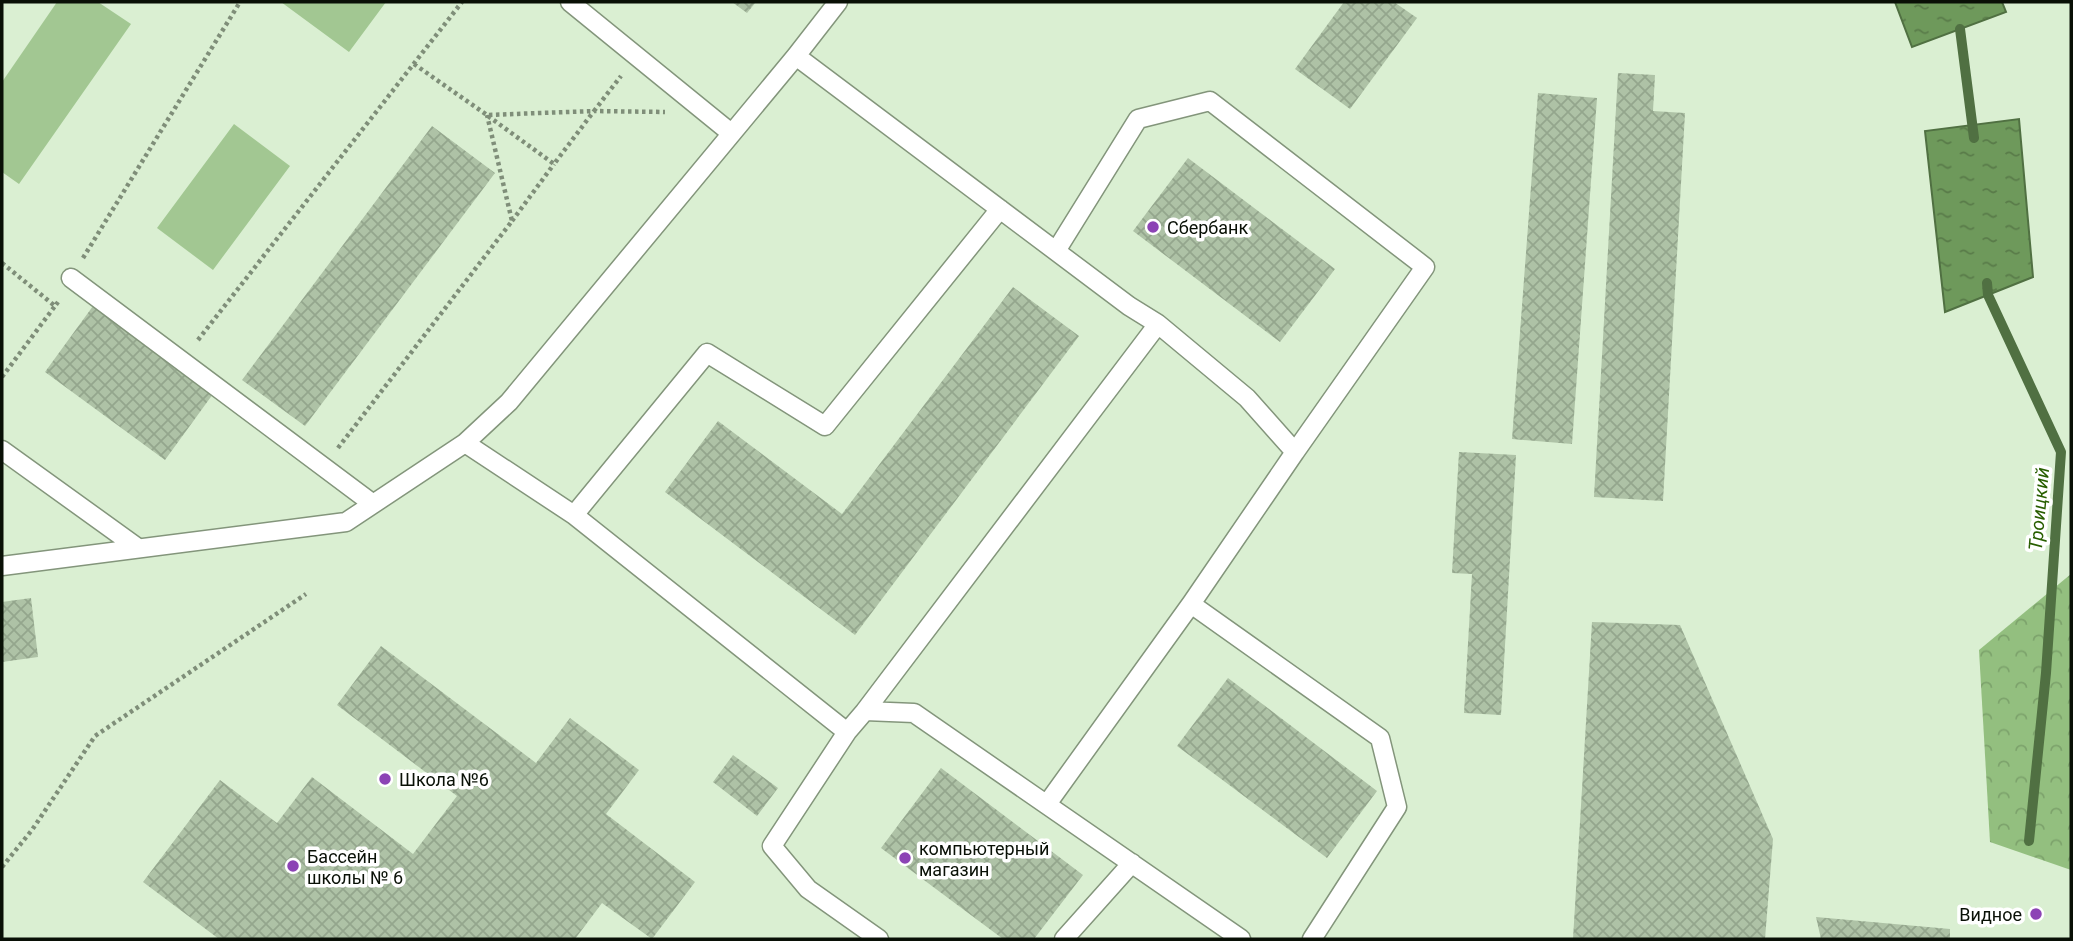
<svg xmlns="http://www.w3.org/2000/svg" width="2073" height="941" font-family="Roboto,sans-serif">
	<defs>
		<pattern id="forest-crowns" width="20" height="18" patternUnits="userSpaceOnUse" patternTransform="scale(1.75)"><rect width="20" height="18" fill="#93bf7f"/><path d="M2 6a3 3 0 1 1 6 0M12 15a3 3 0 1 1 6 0" fill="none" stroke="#7da36c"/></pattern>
		<pattern id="water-ripples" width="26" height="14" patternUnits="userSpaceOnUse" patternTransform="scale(1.75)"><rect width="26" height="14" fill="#6e995b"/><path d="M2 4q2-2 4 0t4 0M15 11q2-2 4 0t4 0" fill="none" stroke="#597b49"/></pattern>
		<pattern id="building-cross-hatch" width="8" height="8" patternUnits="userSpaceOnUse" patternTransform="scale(1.75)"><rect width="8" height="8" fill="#aec2a6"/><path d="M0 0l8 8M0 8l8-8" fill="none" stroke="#94a68d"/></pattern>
	</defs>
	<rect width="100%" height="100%" fill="#daefd2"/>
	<path fill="url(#forest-crowns)" d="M 2071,574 L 2071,870 L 1990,842 L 1979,650 Z"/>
	<path fill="#a2c792" d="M 57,2 L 98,2 L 131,24 L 19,184 L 2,172 L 2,82 Z
		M 281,2 L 386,2 L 349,52 Z
		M 234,124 L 290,166 L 213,270 L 157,228 Z"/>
	<path fill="url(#water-ripples)" stroke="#507042" stroke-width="2" d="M 1895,2 L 2002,2 L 2006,12 L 1912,47 Z
		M 2019,119 L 2033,277 L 1945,312 L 1925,131 Z"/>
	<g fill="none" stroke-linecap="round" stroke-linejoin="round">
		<path stroke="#507042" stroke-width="10" d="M 1960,29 L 1974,138
			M 1987,283 L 1988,295 L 2061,452 L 2046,673 L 2029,841"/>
	</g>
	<path fill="url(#building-cross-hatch)" d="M 732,2 L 756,2 L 747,13 Z
		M 1344,2 L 1394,2 L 1417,18 L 1350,109 L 1295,69 Z
		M 1618,73 L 1655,75 L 1653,111 L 1685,113 L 1663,501 L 1594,497 Z
		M 1538,93 L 1597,98 L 1572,444 L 1512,439 Z
		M 432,126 L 495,173 L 305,426 L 242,380 Z
		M 1188,158 L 1335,269 L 1280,342 L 1133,231 Z
		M 1013,287 L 1079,336 L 855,635 L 665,492 L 718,421 L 842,514 Z
		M 93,306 L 213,394 L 165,460 L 45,372 Z
		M 1459,452 L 1516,455 L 1501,715 L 1464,713 L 1472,574 L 1452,573 Z
		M 31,598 L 38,657 L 2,662 L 2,602 Z
		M 1592,622 L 1680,625 L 1773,839 L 1765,939 L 1573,939 Z
		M 381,646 L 536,763 L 570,718 L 639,770 L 606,814 L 695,882 L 652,939 L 602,903 L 575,939 L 219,939 L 143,882 L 220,780 L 277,823 L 312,777 L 413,854 L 457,796 L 337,705 Z
		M 1228,678 L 1377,791 L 1327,858 L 1177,746 Z
		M 733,755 L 778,788 L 757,816 L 713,782 Z
		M 941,768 L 1083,875 L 1034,939 L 1003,939 L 881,848 Z
		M 1816,917 L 1950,929 L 1950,939 L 1821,939 Z"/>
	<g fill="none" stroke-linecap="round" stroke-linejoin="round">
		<defs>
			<path id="lane" d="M 570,2 L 731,133
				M 796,56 L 1129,306 L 1158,324
				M 1056,251 L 1138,119 L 1210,101 L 1425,267 L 1295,452
				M 71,278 L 373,504
				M 465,443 L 574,515 L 847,732 L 772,846 L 808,889 L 879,939
				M 2,450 L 138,548
				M 574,515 L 707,353 L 825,426 L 1000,209
				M 2,566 L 346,522 L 465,443 L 509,402 L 796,56 L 838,2
				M 865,711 L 1158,324 L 1247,398 L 1295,452 L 1191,604
				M 847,732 L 865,711 L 914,713 L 1241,939
				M 1047,804 L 1191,604 L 1380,738 L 1397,807 L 1312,939
				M 1064,939 L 1132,863"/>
		</defs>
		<use href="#lane" stroke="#83957b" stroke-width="21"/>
		<path stroke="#7f8e79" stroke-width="4.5" stroke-dasharray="3.5 3.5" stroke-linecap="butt" d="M 414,64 L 487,115 L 594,111 L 621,76
			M 488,116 L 554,164 L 594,111 L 665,112
			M 512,221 L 554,164
			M 83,258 L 240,2
			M 2,263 L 55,306 L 58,302
			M 198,340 L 462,2
			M 2,377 L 55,306
			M 338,448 L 512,221 L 487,115
			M 2,867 L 32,830 L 95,736 L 306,594"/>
		<use href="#lane" stroke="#fff" stroke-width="18"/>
	</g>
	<g fill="#8c43b5" stroke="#fff" stroke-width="2.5">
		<circle cx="1153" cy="227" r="7"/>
		<circle cx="385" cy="779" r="7"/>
		<circle cx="905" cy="858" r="7"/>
		<circle cx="293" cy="866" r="7"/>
		<circle cx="2036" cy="914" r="7"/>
	</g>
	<g text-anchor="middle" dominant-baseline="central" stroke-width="7" stroke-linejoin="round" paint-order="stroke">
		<g font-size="18" fill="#091006" stroke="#fff" text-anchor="start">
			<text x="1167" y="227">Сбербанк</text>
			<text x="399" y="779">Школа №6</text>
			<text x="919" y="848">компьютерный<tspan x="919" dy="21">магазин</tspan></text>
			<text x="307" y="856">Бассейн<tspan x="307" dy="21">школы № 6</tspan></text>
			<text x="2022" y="914" text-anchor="end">Видное</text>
		</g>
		<g font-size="19" font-style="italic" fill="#285e00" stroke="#fff">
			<text transform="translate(2039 509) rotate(-85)">Троицкий</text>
		</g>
	</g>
	<rect width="2073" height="941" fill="none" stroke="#091006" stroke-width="7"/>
</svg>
